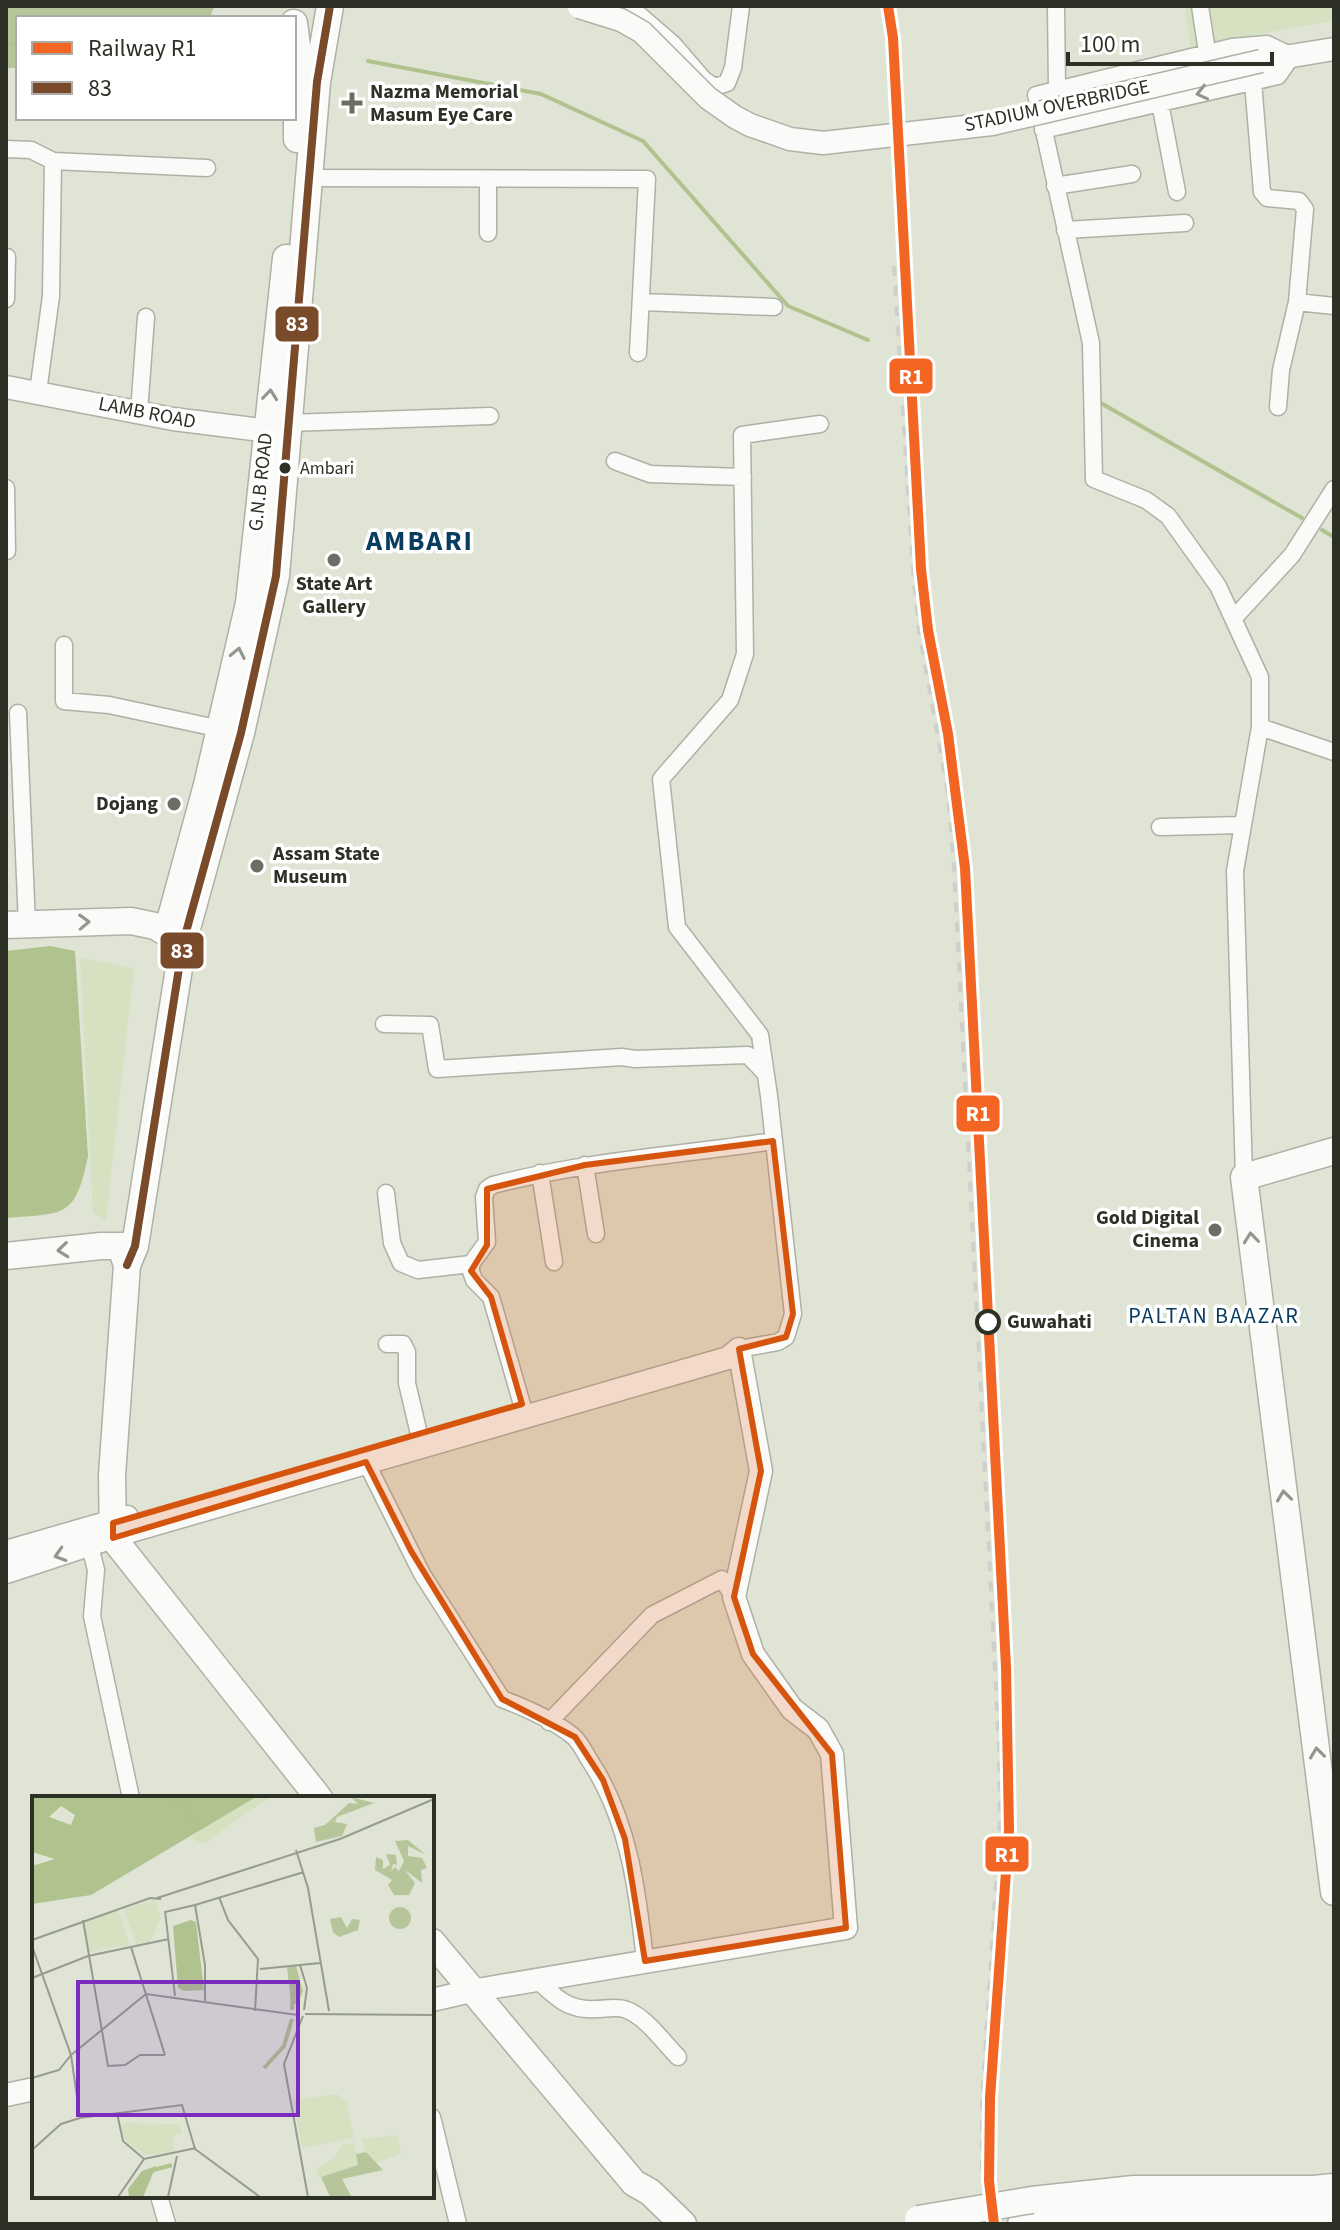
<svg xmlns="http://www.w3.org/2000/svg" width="1340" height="2230" font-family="'Source Sans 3',sans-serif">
	<rect width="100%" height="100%" fill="#dfe4d5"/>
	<path fill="#d6e1c2" d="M 1185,6 L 1334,6 L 1334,21 L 1190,46 Z
		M 80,958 L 134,968 L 106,1220 L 93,1213 Z"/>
	<path fill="#b7c69a" d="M 6,6 L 215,6 L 209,18 L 18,18 L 18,68 L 6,68 Z"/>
	<path fill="#b0c28e" d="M 50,946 L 75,951 L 88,1156 C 75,1219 65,1213 6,1218 L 6,951 Z"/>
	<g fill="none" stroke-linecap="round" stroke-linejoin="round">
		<path stroke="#b0c28e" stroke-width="4" d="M 6,44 L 18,44
			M 368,61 L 541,94 L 643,141 L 788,306 L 868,340
			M 1099,402 L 1302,518
			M 1322,530 L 1334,537"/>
		<defs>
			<path id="street" d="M 629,6 L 673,44 L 704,80 L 715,87 L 727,83 L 733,68 L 741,6
				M 1056,6 L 1057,89
				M 1200,6 L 1207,52
				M 1253,82 L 1262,192 L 1267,198 L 1299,201 L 1305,209 L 1297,302 L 1281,370 L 1278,407
				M 1160,103 L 1177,192
				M 1043,130 L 1278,76 L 1292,56 L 1267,44 L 1232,47 L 1036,95 L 1091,343 L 1094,479 L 1146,500 L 1168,516 L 1218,586 L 1260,677 L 1260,727 L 1235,871 L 1244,1177
				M 6,149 L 31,150 L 53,161 L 51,296 L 38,392
				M 53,161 L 207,168
				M 311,178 L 647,179 L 638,353
				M 1055,186 L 1132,174
				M 1065,230 L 1185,223
				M 488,233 L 488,180
				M 6,299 L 7,257
				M 641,302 L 774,307
				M 1297,302 L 1334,306
				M 139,412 L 146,317
				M 289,423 L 490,416
				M 615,461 L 650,474 L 743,477
				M 6,488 L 7,551
				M 1233,619 L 1292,555 L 1334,489
				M 64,645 L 64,701 L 109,705 L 221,729
				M 18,713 L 27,924
				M 1260,727 L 1334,752
				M 1160,827 L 1243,825
				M 384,1024 L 430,1025 L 437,1069 L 622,1057 L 635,1059 L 748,1055 L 765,1073
				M 585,1165 L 596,1234
				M 540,1173 L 554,1262
				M 386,1193 L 392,1243 L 401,1263 L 418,1270 L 471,1264
				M 387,1344 L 403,1344 L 407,1352 L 407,1383 L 419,1434
				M 739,1349 L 778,1342 L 786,1337 L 793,1314 L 769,1096 L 760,1035 L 677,927 L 661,779 L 730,700 L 745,654 L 742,435 L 820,424
				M 525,1415 L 491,1297 L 474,1280 L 471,1271 L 471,1264 L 487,1242 L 484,1197 L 487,1189 L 493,1185 C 585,1161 680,1155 773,1141
				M 366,1462 L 422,1574 L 502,1699 C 526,1708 553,1720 573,1736 C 580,1742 585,1753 590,1761 C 629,1820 638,1893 645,1961
				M 90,1546 L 96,1570 L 92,1616 L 131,1798
				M 549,1722 L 652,1615 L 722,1579 L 734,1597
				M 537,1980 C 557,1998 568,2011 596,2009 C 606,2009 617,2006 627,2010 C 647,2018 663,2042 678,2057
				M 432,2117 L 458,2224
				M 159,2196 L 167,2224"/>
			<path id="secondary" d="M 1261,61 L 1334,49
				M 6,387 L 173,419 L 285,433
				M 6,1552 L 127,1517
				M 6,1572 L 131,1531 L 728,1358 L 739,1349
				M 432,2000 L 471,1991 L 846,1928 L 832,1754 L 818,1729 L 792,1709 L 753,1654 L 734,1597 L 761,1471 L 739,1349
				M 6,2095 L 34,2089"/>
			<path id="primary" d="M 294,23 L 297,46 L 297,139
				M 6,925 L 131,921 L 155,926 L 181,942
				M 167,932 L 207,785 L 249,603 L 286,258
				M 1334,1151 L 1244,1177 L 1334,1892
				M 122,1251 L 127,1265 L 112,1475 L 113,1538 L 319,1798
				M 6,1256 L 101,1246 L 135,1246
				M 127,1265 L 135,1246 L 183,943 L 241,733 L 276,576 L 317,82 L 330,6
				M 432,1942 L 634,2183 L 650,2192 L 683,2224
				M 1032,2200 L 1134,2189 L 1314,2189 L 1334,2187
				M 1021,2224 C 1125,2201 1229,2218 1334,2212"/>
		</defs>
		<use href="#street" stroke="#adb1a6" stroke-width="19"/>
		<use href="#secondary" stroke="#adb1a6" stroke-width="25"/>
		<use href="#primary" stroke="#adb1a6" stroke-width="29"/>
		<use href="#street" stroke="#fafbf9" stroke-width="16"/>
		<use href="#secondary" stroke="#fafbf9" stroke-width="22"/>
		<use href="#primary" stroke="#fafbf9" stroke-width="26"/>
		<path stroke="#ced0cb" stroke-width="4" stroke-dasharray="10 10" stroke-linecap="butt" d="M 894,266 L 913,571 L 919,630 L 948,794 L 954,867 L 999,1747 L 1000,1821 L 982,2101 L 982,2174 L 987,2224"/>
		<defs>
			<path id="secondary-bridge" d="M 579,7 L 621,20 L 642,32 L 708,98 L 735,117 L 750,125 L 790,139 L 823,143 L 992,124 L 1261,61"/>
			<path id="primary-bridge" d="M 918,2219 L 1032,2200"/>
		</defs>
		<use href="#secondary-bridge" stroke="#adb1a6" stroke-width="25" stroke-linecap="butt"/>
		<use href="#primary-bridge" stroke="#adb1a6" stroke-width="29" stroke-linecap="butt"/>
		<use href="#secondary-bridge" stroke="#fafbf9" stroke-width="22"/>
		<use href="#primary-bridge" stroke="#fafbf9" stroke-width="26"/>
		<defs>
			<path id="bus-1" d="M 127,1265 L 135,1246 L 183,943 L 241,733 L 276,576 L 317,82 L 330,6"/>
		</defs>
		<use href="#bus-1" stroke="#fff" stroke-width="14"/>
		<use href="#bus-1" stroke="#7a4b2a" stroke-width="8"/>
		<defs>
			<path id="rail-1" d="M 888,6 L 893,38 L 921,569 L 928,630 L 948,734 L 965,868 L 1006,1667 L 1009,1829 L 990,2098 L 989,2181 L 994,2224"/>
		</defs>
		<use href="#rail-1" stroke="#fff" stroke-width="16"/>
		<use href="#rail-1" stroke="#f26522" stroke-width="10"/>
	</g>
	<defs><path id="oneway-chevron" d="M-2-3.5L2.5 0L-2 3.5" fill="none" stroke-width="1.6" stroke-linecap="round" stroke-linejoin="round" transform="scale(2)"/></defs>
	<g stroke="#93968f">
		<use href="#oneway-chevron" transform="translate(1202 93) rotate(167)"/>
		<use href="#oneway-chevron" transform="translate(270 395) rotate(-84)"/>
		<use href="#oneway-chevron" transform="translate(238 653) rotate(-78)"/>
		<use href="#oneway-chevron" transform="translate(84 922) rotate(-2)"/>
		<use href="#oneway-chevron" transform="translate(1251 1238) rotate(-96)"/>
		<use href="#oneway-chevron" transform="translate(63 1250) rotate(174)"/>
		<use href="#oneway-chevron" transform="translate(1284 1496) rotate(-97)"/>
		<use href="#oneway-chevron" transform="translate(60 1555) rotate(163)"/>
		<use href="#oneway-chevron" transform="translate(1317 1753) rotate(-97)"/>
	</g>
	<path fill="#d5550e" fill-opacity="0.2" stroke="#d5550e" stroke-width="6" stroke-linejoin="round" d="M 773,1141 L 793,1314 L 786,1337 L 739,1349 L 761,1471 L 734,1597 L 753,1654 L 832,1754 L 846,1928 L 645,1961 L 625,1839 L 603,1780 L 575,1737 L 502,1699 L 411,1551 L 366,1462 L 113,1538 L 113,1523 L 522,1404 L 491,1297 L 471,1271 L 487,1245 L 487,1189 L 585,1165 Z"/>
	<g fill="#6b6f63" stroke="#fff" stroke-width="3">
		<path d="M348 91h8v8h8v8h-8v8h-8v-8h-8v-8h8z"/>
		<circle cx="334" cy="560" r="8"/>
		<circle cx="174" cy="804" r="8"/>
		<circle cx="257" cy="866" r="8"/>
		<circle cx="1215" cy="1230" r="8"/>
	</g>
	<circle fill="#2c3025" stroke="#fff" stroke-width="3" cx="285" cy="468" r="7"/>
	<circle fill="#fff" stroke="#2c3025" stroke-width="4" cx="988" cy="1322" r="11"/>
	<g text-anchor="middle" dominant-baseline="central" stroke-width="7" stroke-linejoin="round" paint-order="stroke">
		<g font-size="18" fill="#2c3025" stroke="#fff" text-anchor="start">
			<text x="300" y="468">Ambari</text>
		</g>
		<g font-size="20" font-weight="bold" fill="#2c3025" stroke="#fff" text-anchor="start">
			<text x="370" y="92">Nazma Memorial<tspan x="370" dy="23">Masum Eye Care</tspan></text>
			<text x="334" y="584" text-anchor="middle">State Art<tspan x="334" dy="23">Gallery</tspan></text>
			<text x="158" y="804" text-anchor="end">Dojang</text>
			<text x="273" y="854">Assam State<tspan x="273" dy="23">Museum</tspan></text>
			<text x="1199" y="1218" text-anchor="end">Gold Digital<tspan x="1199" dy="23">Cinema</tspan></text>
		</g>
		<g font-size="20" fill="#2c3025" stroke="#fff">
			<text transform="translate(1057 106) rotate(-12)">STADIUM OVERBRIDGE</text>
			<text transform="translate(147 413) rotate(11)">LAMB ROAD</text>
			<text transform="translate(261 482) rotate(-84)">G.N.B ROAD</text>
		</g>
		<g font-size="20" font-weight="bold" fill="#2c3025" stroke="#fff" text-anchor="start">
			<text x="1007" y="1322">Guwahati</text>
		</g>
		<g font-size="22" letter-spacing="2" fill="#093d60" stroke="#fff">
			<text x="1214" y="1316">PALTAN BAAZAR</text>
		</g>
		<g font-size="28" font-weight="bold" letter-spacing="2" fill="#093d60" stroke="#fff">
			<text x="420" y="541">AMBARI</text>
		</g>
	</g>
	<g transform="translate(32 1796)">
		<rect width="402" height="402" fill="#dfe4d5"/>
		<path d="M 208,1 L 238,1 L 171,48 L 159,42 ZM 123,104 L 129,121 L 121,139 L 118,146 L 104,148 L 91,113 ZM 86,114 L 98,149 L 56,156 L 51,126 ZM 305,298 L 315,306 L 322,342 L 270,352 L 261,304 ZM 89,327 L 148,328 L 150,338 L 141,339 L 142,357 L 112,359 L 92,343 ZM 366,339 L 369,358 L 338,369 L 329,343 ZM 322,347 L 327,369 L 286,382 L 285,373 L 303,361 L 309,349 Z" fill="#d6e1c2"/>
		<path d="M 319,1 L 342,7 L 305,21 L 303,26 L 315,28 L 310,40 L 284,46 L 282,32 L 293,29 L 317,7 L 326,8 ZM 376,44 L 394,59 L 376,50 L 376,60 L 390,62 L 395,72 L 389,74 L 390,87 L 373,74 L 383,87 L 377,99 L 362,99 L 356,89 L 360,84 L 343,74 L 344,61 L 351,64 L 351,73 L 358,69 L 354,58 L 364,59 L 365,69 L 361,68 L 359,75 L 363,71 L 367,75 L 372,65 L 363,45 ZM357 122a11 11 0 1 1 22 0a11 11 0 1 1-22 0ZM 309,121 L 315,132 L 320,123 L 328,124 L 326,134 L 307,141 L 301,136 L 298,123 ZM 264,170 L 271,195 L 266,208 L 259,208 L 255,171 ZM 334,356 L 351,374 L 310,383 L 319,400 L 298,401 L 289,381 L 326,369 L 324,358 Z" fill="#b7c69a"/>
		<path d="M 0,1 L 224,1 L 59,99 L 0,108 L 0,70 L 23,63 L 0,56 ZM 29,10 L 43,19 L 39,29 L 17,21 ZM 159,124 L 164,126 L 172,194 L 152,195 L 146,192 L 141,130 ZM 124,370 L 111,401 L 97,401 L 96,393 L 110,375 Z" fill="#b0c28e" fill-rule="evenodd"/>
		<path fill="none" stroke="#b0c28e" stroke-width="4" d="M 136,1 L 151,10 L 167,33M 260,214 L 262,183M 232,272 L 252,250 L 260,223M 114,376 L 140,369"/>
		<path fill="none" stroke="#979c8f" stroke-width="2" d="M 264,54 L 276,92 L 297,215M 187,101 L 196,124 L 226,163 L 223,215M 125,102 L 308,43 L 402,3M 163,109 L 272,76M 133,115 L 143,200M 133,116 L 163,109 L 173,169 L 173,205M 51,124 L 76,270 L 93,269 L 108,259 L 133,259M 0,144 L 118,102 L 129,103M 0,150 L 39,259 L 27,274 L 0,282M 99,151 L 133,259M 268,169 L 275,192 L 272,214M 228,173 L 288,167M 0,182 L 56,160 L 137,143M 273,218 L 402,219M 271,220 L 252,268 L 276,401M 85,317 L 91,345 L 112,363 L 164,352M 0,354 L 29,328 L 48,322M 86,401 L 112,363M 136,401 L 145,360M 228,401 L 163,353 L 150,309 L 48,322 L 39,259 L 114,198 L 266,219"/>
		<path fill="#7b2cbf" fill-opacity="0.15" stroke="#7b2cbf" stroke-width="4" d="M 46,186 L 266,186 L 266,319 L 46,319 Z"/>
		<rect width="402" height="402" fill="none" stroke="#2c3025" stroke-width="4"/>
	</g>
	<g stroke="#fff" stroke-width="3">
		<rect x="274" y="305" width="46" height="38" rx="8" fill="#7a4b2a"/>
		<rect x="888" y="357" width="46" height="38" rx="8" fill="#f26522"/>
		<rect x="159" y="931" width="46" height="39" rx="8" fill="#7a4b2a"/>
		<rect x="955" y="1094" width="46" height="39" rx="8" fill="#f26522"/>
		<rect x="984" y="1835" width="46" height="38" rx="8" fill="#f26522"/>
	</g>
	<g font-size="22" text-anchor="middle" font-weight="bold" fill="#fff">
		<text x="297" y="331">83</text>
		<text x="911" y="384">R1</text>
		<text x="182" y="958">83</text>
		<text x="978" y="1121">R1</text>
		<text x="1007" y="1862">R1</text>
	</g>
	<rect width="1340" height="2230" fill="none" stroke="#2c3025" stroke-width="16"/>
	<rect x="16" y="16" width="280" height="104" fill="#ffffff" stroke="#abaca8" stroke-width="2"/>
	<rect x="32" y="42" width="40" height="12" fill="#f26522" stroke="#abaca8" stroke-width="2"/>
	<text x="88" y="56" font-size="24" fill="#2c3025">Railway R1</text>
	<rect x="32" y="82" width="40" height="12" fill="#7a4b2a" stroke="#abaca8" stroke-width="2"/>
	<text x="88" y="96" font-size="24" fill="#2c3025">83</text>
	<path d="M1068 52v12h204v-12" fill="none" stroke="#2c3025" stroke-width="4"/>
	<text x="1080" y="52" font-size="24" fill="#2c3025" stroke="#ffffff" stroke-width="6" paint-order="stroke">100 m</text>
</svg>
